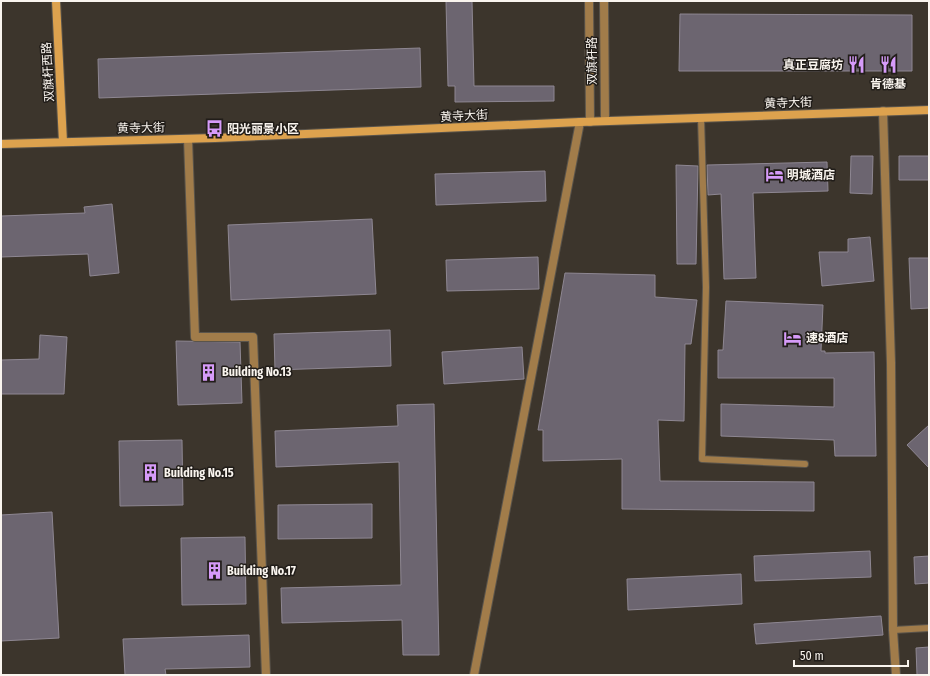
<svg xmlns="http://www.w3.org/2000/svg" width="930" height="676" font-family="'Fira Sans Condensed','Noto Sans SC',sans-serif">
	<rect width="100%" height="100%" fill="#3c352c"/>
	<path fill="#6c6570" stroke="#8e8792" d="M 446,1 L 472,1 L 474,86 L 554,86 L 554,101 L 455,102 L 455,86 L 448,86 Z
		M 680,14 L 912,15 L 912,71 L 679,71 Z
		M 420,48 L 421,87 L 99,98 L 98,59 Z
		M 851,156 L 873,156 L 872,194 L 850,193 Z
		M 899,156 L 929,156 L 929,180 L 899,180 Z
		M 827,162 L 828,191 L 753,193 L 756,278 L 724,279 L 721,194 L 708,195 L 707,165 Z
		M 676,165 L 698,166 L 696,264 L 677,264 Z
		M 545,171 L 546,201 L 436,205 L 435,174 Z
		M 112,204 L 119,273 L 90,276 L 88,254 L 1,257 L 1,216 L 85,213 L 84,207 Z
		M 372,219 L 376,294 L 231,300 L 228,225 Z
		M 870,237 L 874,281 L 822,286 L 819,252 L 848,252 L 848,239 Z
		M 538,257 L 539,289 L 447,291 L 446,260 Z
		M 909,258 L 929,258 L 929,308 L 911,309 Z
		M 565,273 L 655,275 L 655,297 L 697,300 L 691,344 L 685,344 L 684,421 L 658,420 L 660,481 L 814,482 L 814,511 L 622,509 L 622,459 L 543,461 L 543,430 L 538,430 Z
		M 726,301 L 823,305 L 821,351 L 825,351 L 825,353 L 874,352 L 876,456 L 835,456 L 834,440 L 721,436 L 721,404 L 834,407 L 834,378 L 718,378 L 718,350 L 723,350 Z
		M 390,330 L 391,366 L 275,370 L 274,334 Z
		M 40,335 L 67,337 L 64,394 L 1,394 L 1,360 L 39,359 Z
		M 176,341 L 240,342 L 242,403 L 178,405 Z
		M 522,347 L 524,379 L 444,384 L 442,352 Z
		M 434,404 L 439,655 L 403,655 L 402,620 L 282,623 L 281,588 L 401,585 L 399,462 L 276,467 L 275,431 L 398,426 L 397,405 Z
		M 929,425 L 929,468 L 907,445 Z
		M 182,440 L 183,505 L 120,506 L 119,441 Z
		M 372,504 L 372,538 L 278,539 L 278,505 Z
		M 52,512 L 59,638 L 1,641 L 1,515 Z
		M 245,537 L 246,604 L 182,605 L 181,538 Z
		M 870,551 L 871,577 L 755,581 L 754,556 Z
		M 929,556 L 929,583 L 915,584 L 914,557 Z
		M 741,574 L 742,604 L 628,610 L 627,579 Z
		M 881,616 L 883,635 L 756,644 L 754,624 Z
		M 249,635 L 250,667 L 165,669 L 166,675 L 125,675 L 123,639 Z
		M 929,647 L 929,675 L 917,675 L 916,648 Z"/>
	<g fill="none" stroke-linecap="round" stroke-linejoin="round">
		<defs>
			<path id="lane" d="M 701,118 L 706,287 L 702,459 L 805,464
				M 893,630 L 929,628"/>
			<path id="street" d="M 589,1 L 590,122
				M 604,1 L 605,121
				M 883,111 L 891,363 L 893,630 L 896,675
				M 188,139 L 195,337 L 253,337 L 266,675
				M 474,675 L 580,122"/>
			<path id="secondary" d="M 56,1 L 63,142
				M 1,144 L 215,138 L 580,122 L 929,110"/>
		</defs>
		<use href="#lane" stroke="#5a544b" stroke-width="8"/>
		<use href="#street" stroke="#5a544b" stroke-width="10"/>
		<use href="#secondary" stroke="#5a544b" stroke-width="10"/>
		<use href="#lane" stroke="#a17c4a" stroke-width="6"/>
		<use href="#street" stroke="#a17c4a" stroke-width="8"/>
		<use href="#secondary" stroke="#dda24e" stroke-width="8"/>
	</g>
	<defs>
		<symbol id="restaurant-bare" viewBox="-9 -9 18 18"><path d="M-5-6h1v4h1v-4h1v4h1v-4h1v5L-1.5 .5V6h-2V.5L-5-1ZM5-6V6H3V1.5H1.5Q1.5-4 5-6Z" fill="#d69bf9" stroke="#211d19" stroke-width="2.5" paint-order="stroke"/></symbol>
		<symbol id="bus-bare" viewBox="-9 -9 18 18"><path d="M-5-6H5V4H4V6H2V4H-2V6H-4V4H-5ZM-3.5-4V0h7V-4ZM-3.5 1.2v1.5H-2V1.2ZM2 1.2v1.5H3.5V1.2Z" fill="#d69bf9" stroke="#211d19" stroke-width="2.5" paint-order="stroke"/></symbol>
		<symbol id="hotel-bare" viewBox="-9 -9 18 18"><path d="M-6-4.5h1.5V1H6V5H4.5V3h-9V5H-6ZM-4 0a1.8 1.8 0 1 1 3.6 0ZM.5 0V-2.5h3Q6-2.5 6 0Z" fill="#d69bf9" stroke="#211d19" stroke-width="2.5" paint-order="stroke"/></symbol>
		<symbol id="building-bare" viewBox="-9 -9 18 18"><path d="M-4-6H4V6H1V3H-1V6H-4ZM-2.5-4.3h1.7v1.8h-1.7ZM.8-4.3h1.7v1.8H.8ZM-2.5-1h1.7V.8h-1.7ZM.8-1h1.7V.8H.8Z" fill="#d69bf9" stroke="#211d19" stroke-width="2.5" paint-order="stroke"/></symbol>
	</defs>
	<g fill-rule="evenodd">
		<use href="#restaurant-bare" x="844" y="52" width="25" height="25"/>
		<use href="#restaurant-bare" x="876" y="52" width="25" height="25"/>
		<use href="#bus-bare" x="202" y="116" width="25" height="25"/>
		<use href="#hotel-bare" x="762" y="162" width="25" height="25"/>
		<use href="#hotel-bare" x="780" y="326" width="25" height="25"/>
		<use href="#building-bare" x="196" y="360" width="25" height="25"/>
		<use href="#building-bare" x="138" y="460" width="25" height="25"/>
		<use href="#building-bare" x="202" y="558" width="25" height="25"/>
	</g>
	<g text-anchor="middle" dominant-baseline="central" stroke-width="3" stroke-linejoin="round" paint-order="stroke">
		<g font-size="12" fill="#f9f4ee" stroke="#211d19">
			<text transform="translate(592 61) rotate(-90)">双旗杆路</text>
			<text transform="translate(48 72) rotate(-93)">双旗杆西路</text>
			<text transform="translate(788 103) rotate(-2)">黄寺大街</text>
			<text transform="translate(464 116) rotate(-3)">黄寺大街</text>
			<text transform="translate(141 128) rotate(-1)">黄寺大街</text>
		</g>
		<g font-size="12" font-weight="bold" fill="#f9f4ee" stroke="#211d19" text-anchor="start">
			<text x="843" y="65" text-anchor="end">真正豆腐坊</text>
			<text x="888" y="84" text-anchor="middle">肯德基</text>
			<text x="227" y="129">阳光丽景小区</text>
			<text x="787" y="175">明城酒店</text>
			<text x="806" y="338">速8酒店</text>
			<text x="222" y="372">Building No.13</text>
			<text x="164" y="473">Building No.15</text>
			<text x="227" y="571">Building No.17</text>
		</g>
	</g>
	<rect width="930" height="676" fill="none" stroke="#f9f4ee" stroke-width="4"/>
	<path d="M794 660v6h114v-6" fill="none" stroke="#f9f4ee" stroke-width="2"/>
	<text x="800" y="660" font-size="12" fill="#f9f4ee" stroke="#211d19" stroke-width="3" paint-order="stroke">50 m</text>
</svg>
